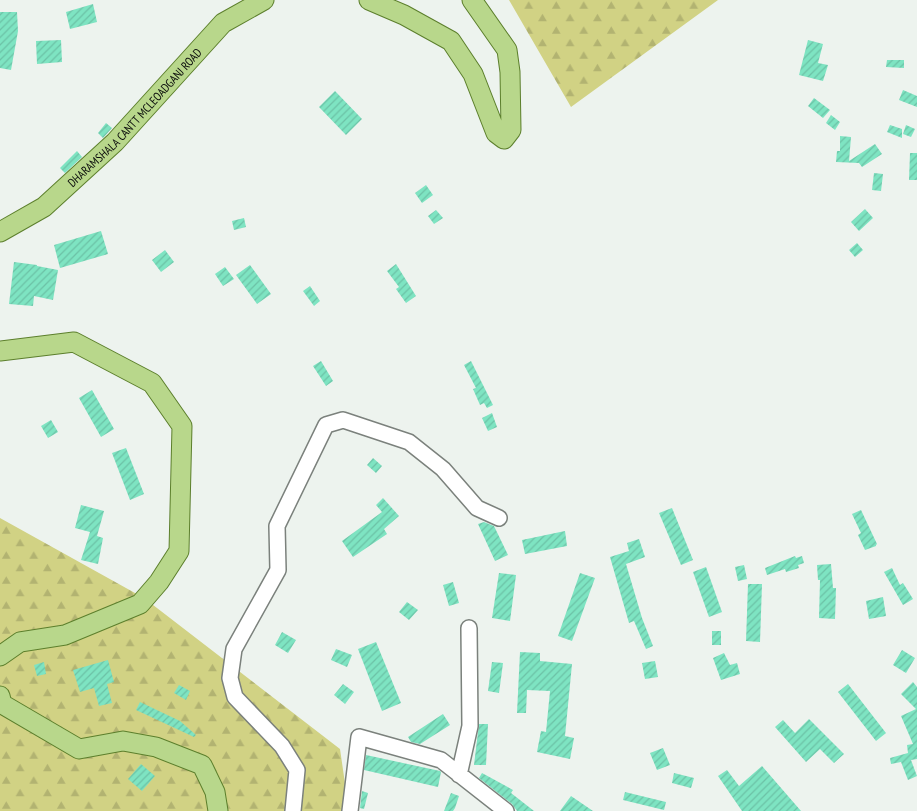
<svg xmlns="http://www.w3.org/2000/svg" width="917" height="811" font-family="'PT Sans Narrow',sans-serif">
	<defs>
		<pattern id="forest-firs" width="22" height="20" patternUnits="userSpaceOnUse" patternTransform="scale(1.25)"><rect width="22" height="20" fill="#d1d284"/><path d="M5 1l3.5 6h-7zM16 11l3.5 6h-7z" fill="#b2b371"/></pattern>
		<pattern id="building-hatch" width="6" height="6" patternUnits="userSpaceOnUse" patternTransform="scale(1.25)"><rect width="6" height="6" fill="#7ee4c2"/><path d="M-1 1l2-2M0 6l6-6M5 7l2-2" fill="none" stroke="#6cc2a6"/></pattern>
	</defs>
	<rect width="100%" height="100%" fill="#edf3ee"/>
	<path fill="url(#forest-firs)" d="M 509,0 L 718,0 L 571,107 Z
		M 0,518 L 144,598 L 340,749 L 349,811 L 0,811 Z"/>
	<path fill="url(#building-hatch)" d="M 93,4 L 97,22 L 70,29 L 66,12 Z
		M 0,12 L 17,12 L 18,31 L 11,70 L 0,68 Z
		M 61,40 L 62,62 L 37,64 L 36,41 Z
		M 808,40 L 823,44 L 818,63 L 828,65 L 823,81 L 799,75 Z
		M 887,60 L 904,60 L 904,68 L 886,67 Z
		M 903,90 L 917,96 L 917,107 L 899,100 Z
		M 335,91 L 362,119 L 346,135 L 319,107 Z
		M 814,98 L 830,110 L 823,118 L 808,106 Z
		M 831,115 L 840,122 L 835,130 L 826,123 Z
		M 106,123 L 112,128 L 103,138 L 98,133 Z
		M 890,125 L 902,129 L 902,138 L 887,132 Z
		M 906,125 L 915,129 L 911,137 L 903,134 Z
		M 840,136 L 851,137 L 849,161 L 875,144 L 882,154 L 862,167 L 859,163 L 836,162 L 837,151 L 840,151 Z
		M 77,151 L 82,157 L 65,173 L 60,168 Z
		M 910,153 L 917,153 L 917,180 L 909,180 Z
		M 874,173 L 883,174 L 881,191 L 872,190 Z
		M 426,185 L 433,195 L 422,203 L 415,193 Z
		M 865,209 L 873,218 L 859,231 L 851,222 Z
		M 436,210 L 443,218 L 434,224 L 428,216 Z
		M 244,218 L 246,227 L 234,230 L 232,221 Z
		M 101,231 L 108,254 L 60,268 L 54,245 Z
		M 857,243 L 863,250 L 855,257 L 849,250 Z
		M 165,250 L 174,262 L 161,272 L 152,260 Z
		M 14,262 L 37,265 L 37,266 L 58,270 L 53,300 L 34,296 L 33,306 L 9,304 Z
		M 396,264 L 416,296 L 406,303 L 396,289 L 399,287 L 387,271 Z
		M 250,265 L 271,294 L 257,304 L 236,275 Z
		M 225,267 L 234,279 L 223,286 L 215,274 Z
		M 310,286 L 320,301 L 314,306 L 303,291 Z
		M 321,361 L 333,381 L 326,386 L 313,366 Z
		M 471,361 L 493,405 L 487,408 L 484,403 L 480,405 L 473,389 L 476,388 L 464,365 Z
		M 92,390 L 114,429 L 101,437 L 79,398 Z
		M 492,413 L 497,427 L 488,431 L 482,418 Z
		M 51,420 L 58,432 L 48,438 L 41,426 Z
		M 126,448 L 144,494 L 130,500 L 112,453 Z
		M 373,458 L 382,466 L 376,473 L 367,465 Z
		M 383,498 L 399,516 L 384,529 L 387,534 L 353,557 L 342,541 L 382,512 L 376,505 Z
		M 81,505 L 104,511 L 97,536 L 103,538 L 98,564 L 81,560 L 90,532 L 75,528 Z
		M 672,508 L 693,560 L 681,565 L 659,513 Z
		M 861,510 L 877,544 L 876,545 L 876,546 L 865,550 L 858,535 L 861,533 L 852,514 Z
		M 484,522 L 494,526 L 508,555 L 495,561 L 478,524 Z
		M 565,531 L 567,546 L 525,554 L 522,540 Z
		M 639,539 L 645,557 L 626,564 L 642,618 L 653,646 L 646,649 L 634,621 L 629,623 L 610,557 L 629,551 L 627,543 Z
		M 795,556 L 796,558 L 802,556 L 804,563 L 798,565 L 799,568 L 786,572 L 785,569 L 767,575 L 765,568 Z
		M 831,564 L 833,588 L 836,588 L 835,619 L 819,618 L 820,580 L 818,580 L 817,565 Z
		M 744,565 L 747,579 L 738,581 L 735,567 Z
		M 706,567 L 722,612 L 709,617 L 693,572 Z
		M 892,568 L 900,585 L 903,583 L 913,599 L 903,605 L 884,572 Z
		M 499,573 L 516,575 L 510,621 L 492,618 Z
		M 580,573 L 595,578 L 572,641 L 558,636 Z
		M 453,582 L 459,603 L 449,606 L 443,585 Z
		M 748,584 L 762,584 L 760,642 L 746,641 Z
		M 883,597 L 886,616 L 869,619 L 866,601 Z
		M 407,602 L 418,610 L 409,620 L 399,612 Z
		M 712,631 L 721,631 L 721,645 L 712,645 Z
		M 282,632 L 296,640 L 288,653 L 275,645 Z
		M 376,642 L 401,703 L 382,711 L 358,649 Z
		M 336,649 L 352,655 L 347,667 L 331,660 Z
		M 902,650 L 915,658 L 906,673 L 893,665 Z
		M 520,652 L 540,653 L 540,661 L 572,664 L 565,736 L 574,738 L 570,759 L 537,752 L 541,731 L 546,732 L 550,691 L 527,690 L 526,713 L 517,713 Z
		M 724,653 L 730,665 L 737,663 L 740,674 L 721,680 L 713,658 Z
		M 108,660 L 114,682 L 107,684 L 112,703 L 99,706 L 94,688 L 80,692 L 73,670 Z
		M 655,661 L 658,677 L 645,679 L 642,663 Z
		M 44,662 L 46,674 L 37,676 L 34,665 Z
		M 492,662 L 503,663 L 499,693 L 488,691 Z
		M 913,682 L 917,687 L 917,759 L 911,760 L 917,776 L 908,780 L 901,762 L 891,764 L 890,758 L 908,753 L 907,745 L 913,744 L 901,716 L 916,709 L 901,694 Z
		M 343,684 L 354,692 L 345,704 L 334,695 Z
		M 848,684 L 886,733 L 876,741 L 838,692 Z
		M 179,685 L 190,691 L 186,700 L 174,693 Z
		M 140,702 L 180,721 L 196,735 L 194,737 L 136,710 Z
		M 443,714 L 450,725 L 420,744 L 411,742 L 408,737 Z
		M 809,719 L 844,754 L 834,763 L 820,749 L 806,762 L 775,727 L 783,720 L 795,733 Z
		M 479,724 L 488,724 L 486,765 L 474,765 Z
		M 663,748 L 670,765 L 657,770 L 650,753 Z
		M 366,755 L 440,771 L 441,772 L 438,787 L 364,770 Z
		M 141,764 L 155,776 L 142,791 L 128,779 Z
		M 762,766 L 801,811 L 742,811 L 718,776 L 727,770 L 739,786 Z
		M 482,773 L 513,790 L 511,793 L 534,811 L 517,811 L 512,804 L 479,778 Z
		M 674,773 L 694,778 L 691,788 L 672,783 Z
		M 362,791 L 368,793 L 364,809 L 360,808 Z
		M 625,792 L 666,802 L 664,810 L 623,800 Z
		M 451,793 L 459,796 L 455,808 L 453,811 L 444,811 Z
		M 571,796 L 593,811 L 560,811 Z"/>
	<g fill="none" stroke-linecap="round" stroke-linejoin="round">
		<defs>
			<path id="minor" d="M 459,775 L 470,726 L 469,628
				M 293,811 L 297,770 L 282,746 L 235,697 L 230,678 L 234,649 L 278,570 L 277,526 L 326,425 L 343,420 L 409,442 L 443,469 L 477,508 L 499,518
				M 350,811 L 359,737 L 441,760 L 506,811"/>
			<g id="major">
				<path d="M 369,0 L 404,15 L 451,41 L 473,74 L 496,133 L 504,139 L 511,130 L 510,72 L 507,50 L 472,0"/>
				<path id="s1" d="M 0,232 L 44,207 L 115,142 L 223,23 L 264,0"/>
				<path d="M 0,351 L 74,342 L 152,383 L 182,426 L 179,551 L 159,582 L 140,604 L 65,635 L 20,642 L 0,656"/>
				<path d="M 0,696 L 2,704 L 79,749 L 123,741 L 156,747 L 202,765 L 215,792 L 218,811"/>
			</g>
		</defs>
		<use href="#minor" stroke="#7b817c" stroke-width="18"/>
		<use href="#major" stroke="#5c7f2c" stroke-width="21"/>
		<use href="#minor" stroke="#fff" stroke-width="15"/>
		<use href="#major" stroke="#b8d78b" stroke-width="19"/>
	</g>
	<g text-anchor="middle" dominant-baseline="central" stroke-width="5" stroke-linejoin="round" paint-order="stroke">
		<g font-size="12" fill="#0b0d0c" stroke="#fdfffe">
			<text stroke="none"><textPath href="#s1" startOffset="178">DHARAMSHALA CANTT MCLEOADGANJ ROAD</textPath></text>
		</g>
	</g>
</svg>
